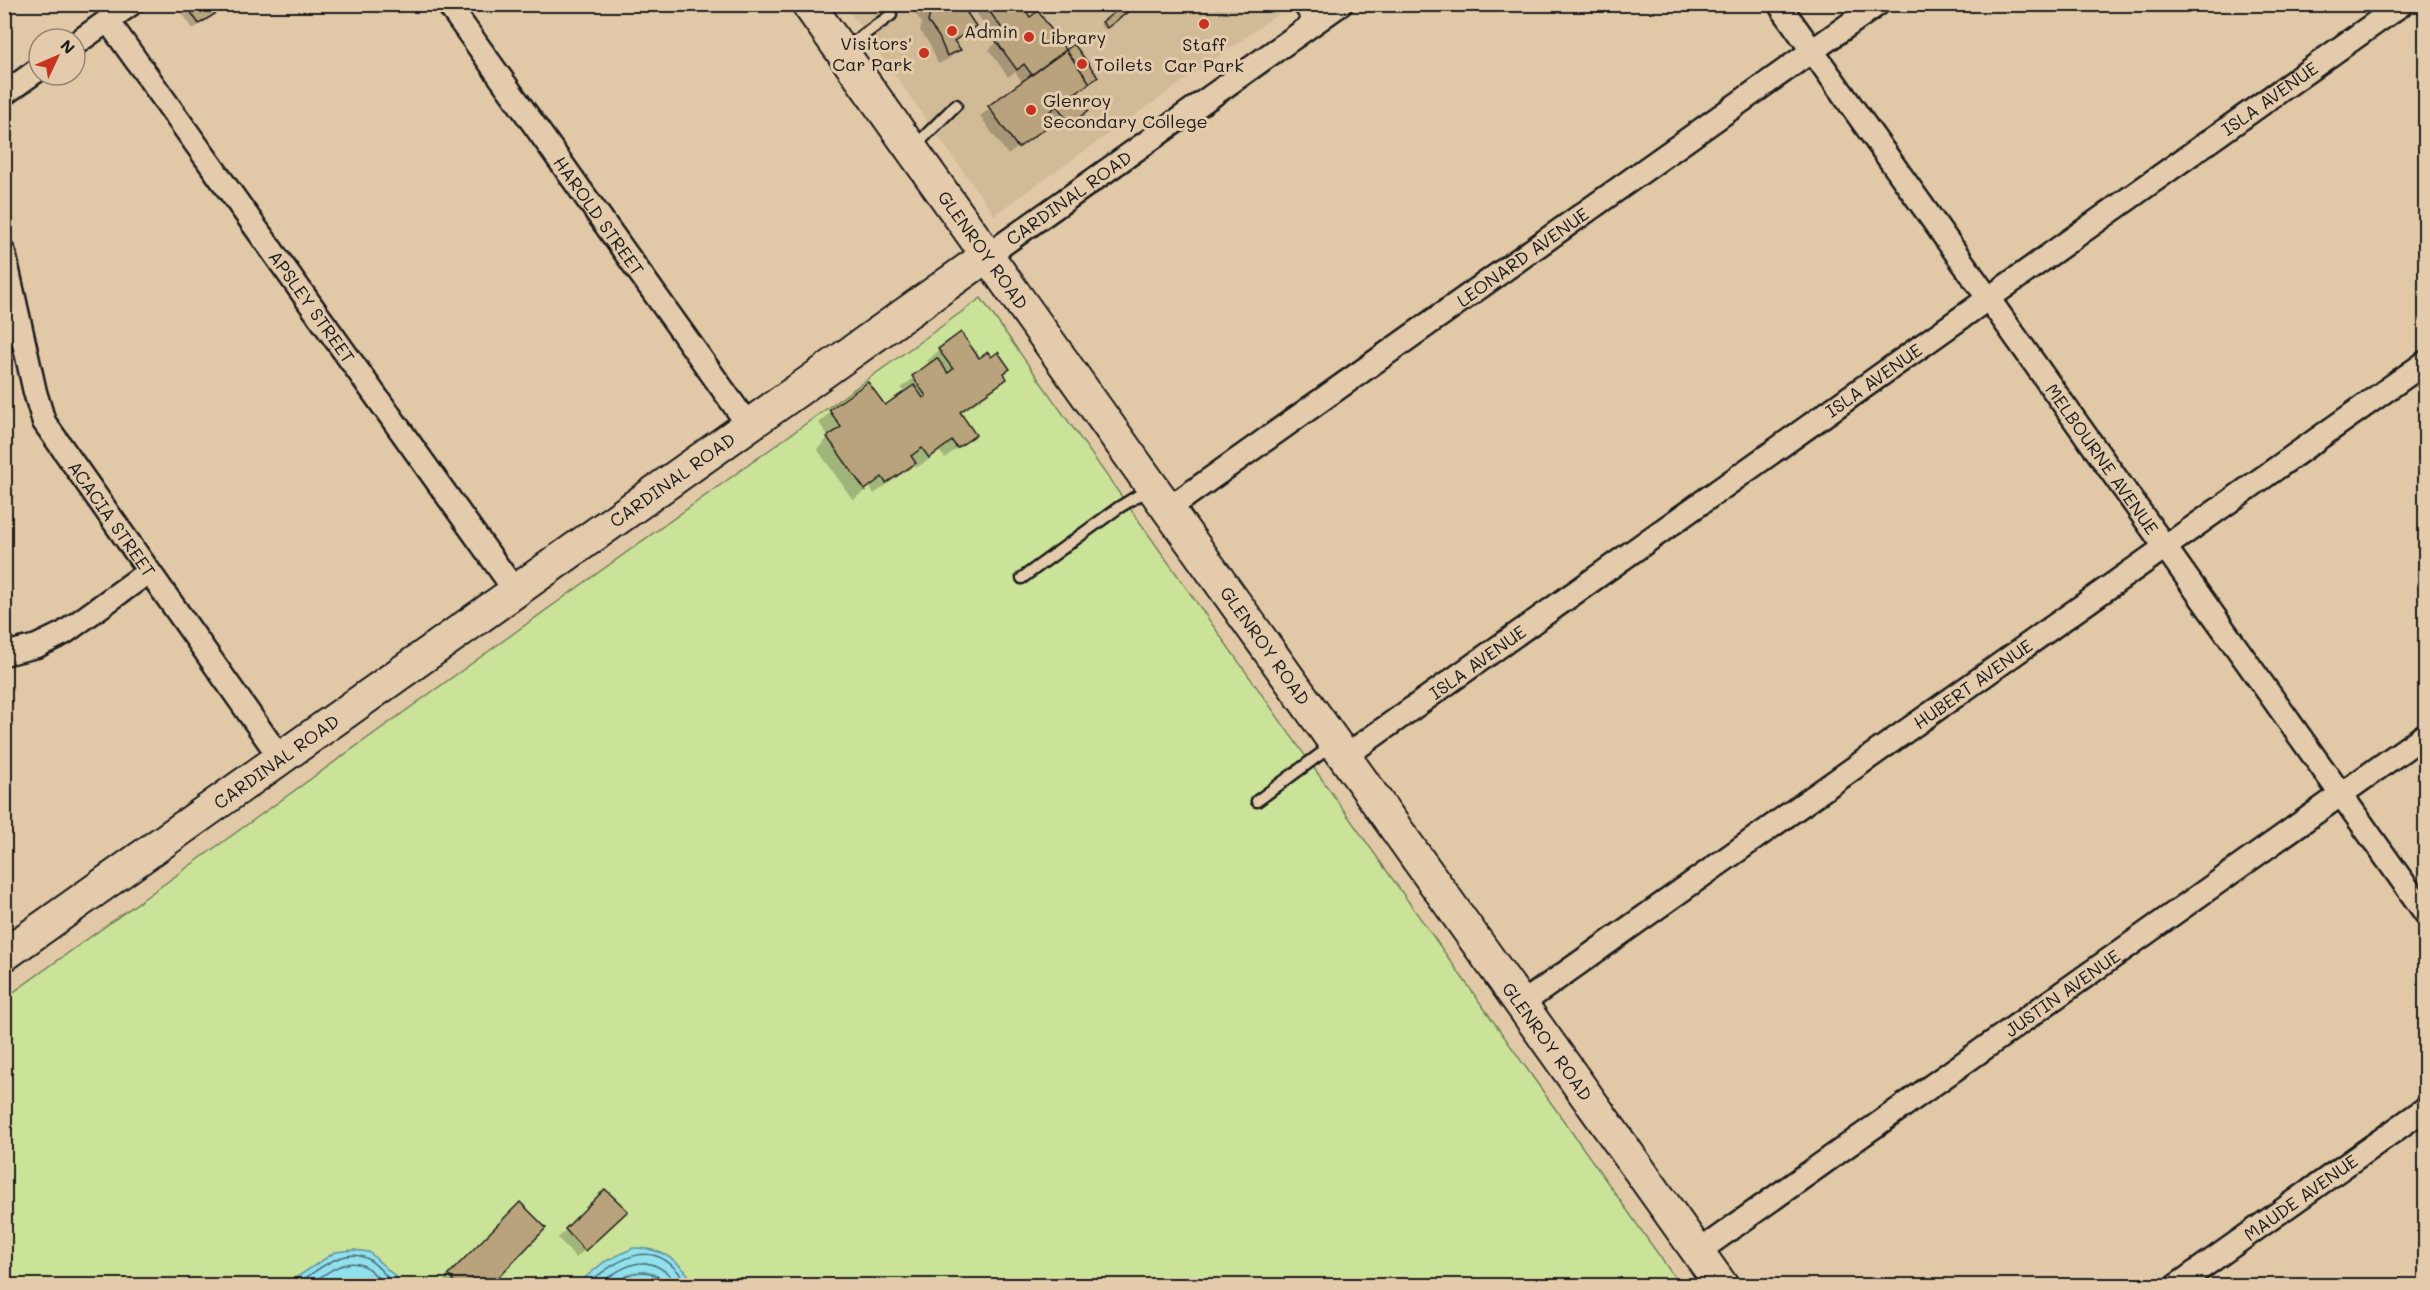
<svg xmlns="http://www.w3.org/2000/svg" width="2430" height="1290" font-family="Mali,sans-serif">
	<rect width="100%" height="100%" fill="#e1c9a7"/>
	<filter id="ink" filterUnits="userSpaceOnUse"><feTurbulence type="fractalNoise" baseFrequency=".0167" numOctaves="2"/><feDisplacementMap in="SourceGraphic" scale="12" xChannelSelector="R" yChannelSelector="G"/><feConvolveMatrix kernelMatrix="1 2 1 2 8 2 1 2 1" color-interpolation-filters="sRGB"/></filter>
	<g filter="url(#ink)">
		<path fill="#d1bb97" d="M 845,5 L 1291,5 L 994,215 Z"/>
		<path fill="#cae399" stroke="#73805a" stroke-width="1.5" d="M 981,298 L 1680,1285 L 5,1285 L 4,999 Z"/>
		<path fill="#90e0ed" stroke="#629299" stroke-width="1.5" d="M 633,1248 C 661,1247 681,1261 695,1285 L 576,1285 L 604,1262 Z
			M 354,1250 L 369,1252 L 404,1285 L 285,1285 L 335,1252 Z"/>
		<path fill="#0003" d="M 232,4 L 193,29 L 180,10 L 185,5 Z
			M 908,4 L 967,4 L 962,8 L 974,25 L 953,43 L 959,50 L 950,58 L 938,64 L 931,46 L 920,31 L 922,23 Z
			M 970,4 L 1019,4 L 1030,20 L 1096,77 L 1075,94 L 1086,111 L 1061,131 L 1053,121 L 1008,155 L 980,116 L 1023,83 L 1015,72 L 1008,77 L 989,50 L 997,42 Z
			M 1128,4 L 1137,4 L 1104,29 L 1100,25 Z
			M 939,350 L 979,360 L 1002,374 L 1006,379 L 994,390 L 960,414 L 974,434 L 945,458 L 940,452 L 916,468 L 913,463 L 902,474 L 874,494 L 870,487 L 853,500 L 817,449 L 829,437 L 819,423 L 830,412 L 885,407 L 905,393 L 901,388 L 930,365 L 927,361 Z
			M 605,1191 L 617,1219 L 576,1258 L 558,1238 Z
			M 520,1204 L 488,1286 L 442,1286 L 441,1284 Z"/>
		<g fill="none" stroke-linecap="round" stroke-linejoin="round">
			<path stroke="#4a6a70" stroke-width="1.5" d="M 295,1286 C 313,1273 344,1245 368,1259 C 378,1265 387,1277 395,1286
				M 308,1286 C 322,1276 346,1256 364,1266 C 372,1270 379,1279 385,1286
				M 585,1286 C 621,1256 657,1233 688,1286
				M 597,1286 C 628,1261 652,1250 679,1286
				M 611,1286 C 630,1270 651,1265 668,1286"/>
		</g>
		<path fill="#b9a37c" stroke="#1c1c1c" stroke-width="1.5" d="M 185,4 L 224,4 L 226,7 L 199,24 Z
			M 923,4 L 966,4 L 963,7 L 976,26 L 954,41 L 961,50 L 947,56 L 939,37 L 928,22 L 930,14 Z
			M 984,4 L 1021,4 L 1030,17 L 1038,11 L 1066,50 L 1032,75 L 1024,64 L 1017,70 L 996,41 L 1006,34 Z
			M 1125,4 L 1138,4 L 1107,28 L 1102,22 Z
			M 1074,44 L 1098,77 L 1090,83 L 1066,50 Z
			M 1066,50 L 1090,83 L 1075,93 L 1088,111 L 1070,124 L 1057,106 L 1049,112 L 1055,121 L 1018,148 L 988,106 Z
			M 961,332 L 979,358 L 988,352 L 991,357 L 998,352 L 1010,369 L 1004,373 L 1007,379 L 960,412 L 976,435 L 957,448 L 952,441 L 929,458 L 922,448 L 911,456 L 916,463 L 886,483 L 882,477 L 865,490 L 827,437 L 841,427 L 829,410 L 868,382 L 885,405 L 914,385 L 923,398 L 926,396 L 912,376 L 937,358 L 948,373 L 953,369 L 938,349 Z
			M 605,1189 L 628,1211 L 585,1251 L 565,1229 Z
			M 520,1202 L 546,1228 L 490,1286 L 458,1286 L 448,1275 Z"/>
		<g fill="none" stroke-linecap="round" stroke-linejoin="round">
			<defs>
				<path id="lane" d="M 1297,4 L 1312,25
					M 844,49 L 891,15
					M 914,147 L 956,105
					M 1022,578 L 1118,508 L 1149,489
					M 1257,801 L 1334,744"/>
				<g id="street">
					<path id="s1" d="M 448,4 L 749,426"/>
					<path id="s2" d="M 1779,4 L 2426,914"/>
					<path id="s3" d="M 108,21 L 516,592"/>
					<path d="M 75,44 L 131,4"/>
					<path d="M 4,94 L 39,69"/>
					<path id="s4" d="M 4,253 L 35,392 L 44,422 L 281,759"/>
					<path id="s5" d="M 988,255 L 1341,4"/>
					<path id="s6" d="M 1168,509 L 1878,4"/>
					<path d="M 4,654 L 37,646 L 64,633 L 148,572"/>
					<path id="s7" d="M 1344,757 L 2402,4"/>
					<path id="s8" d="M 1520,1005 L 2426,362"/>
					<path id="s9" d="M 1698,1252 L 2426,734"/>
					<path id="s10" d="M 2176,1286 L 2426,1108"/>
				</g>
				<g id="secondary">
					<path id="s11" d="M 808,4 L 1722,1286"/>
					<path id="s12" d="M 4,955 L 988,255"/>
				</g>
			</defs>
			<use href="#lane" stroke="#1c1c1c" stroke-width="15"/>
			<use href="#street" stroke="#1c1c1c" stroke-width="27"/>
			<use href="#secondary" stroke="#1c1c1c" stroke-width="36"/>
			<use href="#lane" stroke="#e3cbac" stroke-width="10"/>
			<use href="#street" stroke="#e3cbac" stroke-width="22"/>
			<use href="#secondary" stroke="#e3cbac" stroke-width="32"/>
		</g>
	</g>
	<g fill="#c8321e" stroke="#e3cbac" stroke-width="2">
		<circle cx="1204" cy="24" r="6"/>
		<circle cx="952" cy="31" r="6"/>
		<circle cx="1029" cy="37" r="6"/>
		<circle cx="924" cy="53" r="6"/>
		<circle cx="1082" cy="64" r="6"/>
		<circle cx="1031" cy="110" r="6"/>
	</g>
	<g text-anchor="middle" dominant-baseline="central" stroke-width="6" stroke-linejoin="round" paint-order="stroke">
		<g font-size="18" fill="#1c1c1c" stroke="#e3cbac" text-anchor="start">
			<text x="964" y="31">Admin</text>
			<text x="1041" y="37">Library</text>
			<text x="912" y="43" text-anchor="end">Visitors'<tspan x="912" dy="21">Car Park</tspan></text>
			<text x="1204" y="44" text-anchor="middle">Staff<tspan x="1204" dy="21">Car Park</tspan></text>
			<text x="1094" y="64">Toilets</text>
			<text x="1043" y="100">Glenroy<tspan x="1043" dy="21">Secondary College</tspan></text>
		</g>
		<g font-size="18" fill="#1c1c1c" stroke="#e3cbac">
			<text stroke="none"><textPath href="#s7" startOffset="1136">ISLA AVENUE</textPath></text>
			<text stroke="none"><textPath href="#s5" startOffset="99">CARDINAL ROAD</textPath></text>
			<text stroke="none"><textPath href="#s1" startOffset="260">HAROLD STREET</textPath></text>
			<text stroke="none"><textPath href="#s11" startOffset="302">GLENROY ROAD</textPath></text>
			<text stroke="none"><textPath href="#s6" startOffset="435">LEONARD AVENUE</textPath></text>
			<text stroke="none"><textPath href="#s3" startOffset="351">APSLEY STREET</textPath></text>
			<text stroke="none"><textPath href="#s7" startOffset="650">ISLA AVENUE</textPath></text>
			<text stroke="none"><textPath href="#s2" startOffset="558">MELBOURNE AVENUE</textPath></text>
			<text stroke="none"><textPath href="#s12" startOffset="820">CARDINAL ROAD</textPath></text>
			<text stroke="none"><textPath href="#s4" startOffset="292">ACACIA STREET</textPath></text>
			<text stroke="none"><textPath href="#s11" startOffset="788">GLENROY ROAD</textPath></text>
			<text stroke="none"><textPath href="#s7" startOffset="164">ISLA AVENUE</textPath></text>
			<text stroke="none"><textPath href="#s8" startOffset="555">HUBERT AVENUE</textPath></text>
			<text stroke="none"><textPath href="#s12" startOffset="334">CARDINAL ROAD</textPath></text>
			<text stroke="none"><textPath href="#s9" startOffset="447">JUSTIN AVENUE</textPath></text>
			<text stroke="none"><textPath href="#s11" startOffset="1274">GLENROY ROAD</textPath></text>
			<text stroke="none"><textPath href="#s10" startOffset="153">MAUDE AVENUE</textPath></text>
		</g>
	</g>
	<rect width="2430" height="1290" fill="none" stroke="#e3cbac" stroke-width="24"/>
	<rect x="12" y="12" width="2406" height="1266" fill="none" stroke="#1c1c1c" stroke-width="2" filter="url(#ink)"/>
	<g transform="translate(57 57) rotate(46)"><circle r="28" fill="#e3cbac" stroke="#938572" stroke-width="1.5"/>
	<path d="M0-4.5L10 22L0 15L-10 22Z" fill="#c8321e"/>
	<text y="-9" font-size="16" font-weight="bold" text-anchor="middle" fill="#1c1c1c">N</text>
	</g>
</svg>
